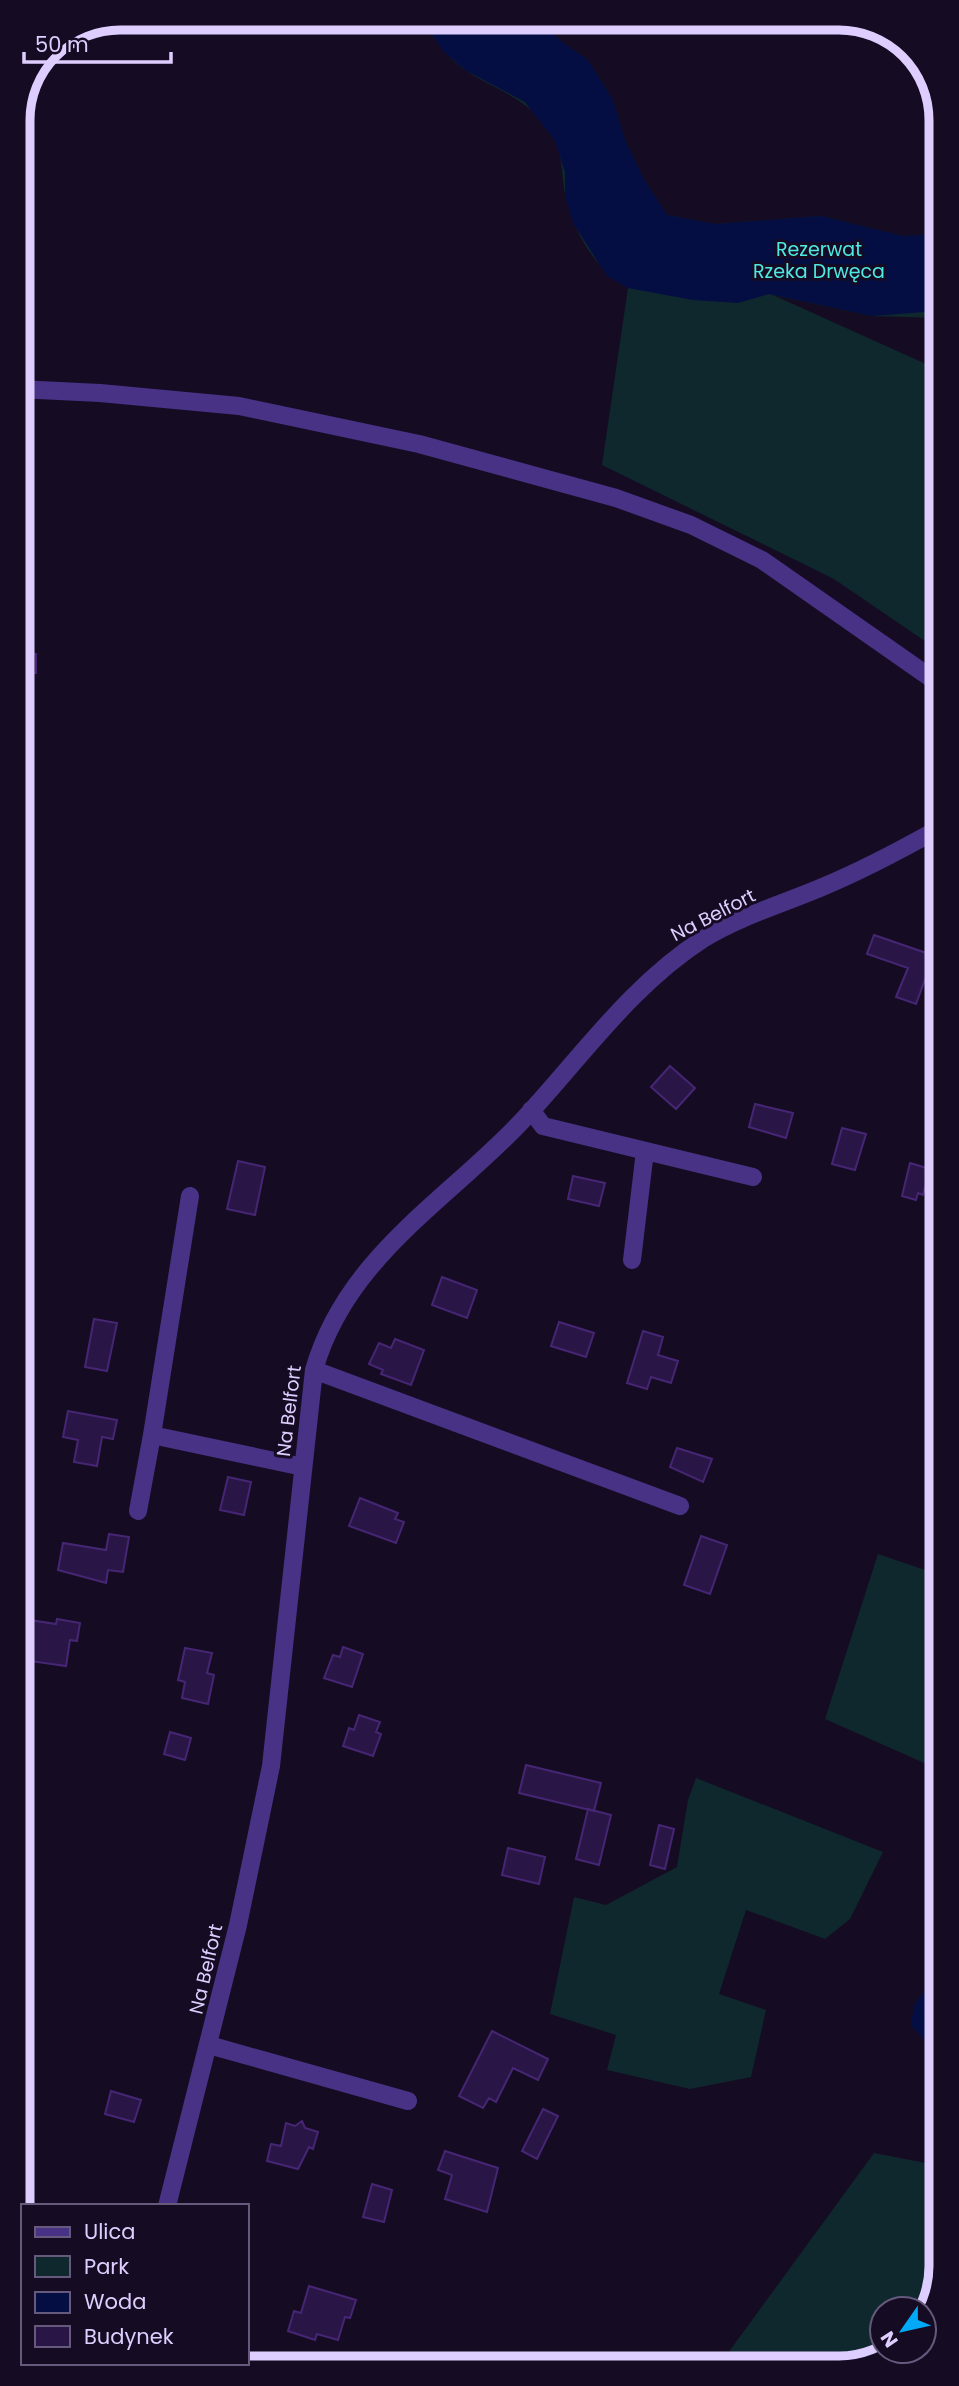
<svg xmlns="http://www.w3.org/2000/svg" width="959" height="2386" font-family="Poppins,sans-serif">
	<rect width="100%" height="100%" fill="#150c23"/>
	<path fill="#0e282d" d="M 420,18 L 536,18 L 561,41 L 588,60 L 613,100 L 625,140 L 645,181 L 667,215 L 715,224 L 821,216 L 903,236 L 937,234 L 937,318 L 872,316 L 773,295 L 937,369 L 938,650 L 834,579 L 602,465 L 628,288 C 597,271 574,233 566,199 C 561,179 564,160 555,141 C 533,98 501,94 465,70 C 445,56 433,37 420,18 Z
		M 878,1554 L 940,1575 L 940,1770 L 825,1719 Z
		M 696,1778 L 883,1852 L 850,1919 L 825,1939 L 746,1910 L 719,1994 L 766,2010 L 751,2077 L 690,2089 L 607,2070 L 616,2035 L 550,2014 L 574,1897 L 606,1905 L 677,1867 L 688,1800 Z
		M 874,2153 L 941,2166 L 941,2267 L 924,2318 L 924,2309 L 882,2309 L 882,2351 L 889,2351 L 872,2363 L 720,2364 Z"/>
	<path fill="#050e43" d="M 420,18 L 536,18 L 561,41 L 588,60 L 613,100 L 625,140 L 645,181 L 667,215 L 715,224 L 821,216 L 903,236 L 937,234 L 937,311 L 872,316 L 769,294 L 738,303 L 693,300 L 628,288 L 607,276 L 573,223 L 565,196 L 565,172 L 555,141 L 525,102 L 465,70 L 444,52 Z
		M 941,1969 L 941,2040 L 927,2042 L 911,2026 L 914,2005 Z"/>
	<path fill="#2a1646" stroke="#462674" stroke-width="2" d="M 19,654 L 36,654 L 36,673 L 19,673 Z
		M 874,935 L 938,957 L 938,978 L 927,974 L 916,1004 L 896,997 L 908,968 L 867,954 Z
		M 670,1066 L 695,1088 L 676,1109 L 651,1087 Z
		M 755,1104 L 793,1113 L 786,1138 L 749,1127 Z
		M 842,1128 L 866,1134 L 855,1170 L 832,1164 Z
		M 238,1161 L 265,1167 L 255,1215 L 227,1209 Z
		M 910,1163 L 930,1169 L 923,1195 L 918,1193 L 916,1200 L 902,1196 Z
		M 573,1176 L 605,1183 L 599,1206 L 568,1199 Z
		M 442,1277 L 477,1290 L 467,1318 L 432,1305 Z
		M 94,1319 L 117,1323 L 107,1371 L 85,1367 Z
		M 559,1322 L 594,1333 L 586,1357 L 551,1346 Z
		M 643,1331 L 663,1337 L 658,1355 L 678,1361 L 671,1383 L 651,1377 L 647,1389 L 627,1383 Z
		M 395,1339 L 424,1350 L 411,1385 L 381,1374 L 383,1370 L 369,1364 L 379,1343 L 391,1348 Z
		M 68,1411 L 117,1420 L 113,1439 L 102,1437 L 97,1466 L 74,1462 L 78,1440 L 63,1437 Z
		M 677,1448 L 712,1459 L 703,1482 L 670,1467 Z
		M 228,1477 L 251,1482 L 244,1515 L 220,1510 Z
		M 360,1498 L 398,1513 L 395,1519 L 404,1522 L 396,1543 L 349,1526 Z
		M 109,1534 L 129,1537 L 123,1572 L 108,1570 L 106,1583 L 58,1570 L 63,1543 L 106,1550 Z
		M 701,1536 L 727,1545 L 710,1594 L 684,1585 Z
		M 57,1619 L 80,1623 L 77,1641 L 70,1640 L 66,1666 L 30,1661 L 33,1645 L 26,1644 L 30,1620 L 56,1624 Z
		M 343,1647 L 363,1654 L 352,1687 L 324,1678 L 333,1655 L 340,1657 Z
		M 185,1648 L 212,1653 L 207,1673 L 214,1675 L 208,1704 L 182,1698 L 185,1682 L 178,1680 Z
		M 359,1715 L 380,1722 L 376,1732 L 381,1734 L 373,1756 L 343,1746 L 349,1728 L 354,1730 Z
		M 170,1732 L 191,1738 L 185,1760 L 164,1754 Z
		M 526,1765 L 601,1783 L 594,1811 L 519,1793 Z
		M 588,1809 L 611,1815 L 599,1865 L 576,1859 Z
		M 659,1825 L 674,1829 L 665,1869 L 650,1865 Z
		M 508,1848 L 545,1857 L 539,1884 L 502,1875 Z
		M 492,2031 L 548,2059 L 538,2080 L 513,2068 L 496,2102 L 489,2098 L 483,2108 L 459,2096 Z
		M 111,2091 L 141,2100 L 134,2122 L 105,2114 Z
		M 543,2109 L 558,2116 L 537,2159 L 522,2151 Z
		M 302,2121 L 305,2128 L 318,2132 L 313,2149 L 309,2147 L 298,2169 L 267,2161 L 271,2144 L 281,2146 L 286,2123 L 295,2126 Z
		M 445,2151 L 498,2168 L 487,2212 L 445,2199 L 452,2175 L 438,2170 Z
		M 372,2184 L 392,2190 L 384,2222 L 363,2217 Z
		M 309,2286 L 356,2300 L 350,2318 L 345,2317 L 338,2340 L 317,2334 L 315,2340 L 288,2331 L 294,2311 L 301,2313 Z"/>
	<g fill="none" stroke-linecap="round" stroke-linejoin="round">
		<path stroke="#483286" stroke-width="18" d="M 18,389 L 100,393 L 239,406 L 419,444 L 616,498 L 691,525 L 762,560 L 938,683
			M 531,1110 L 543,1126 L 753,1177
			M 190,1196 L 152,1435 L 303,1467
			M 632,1260 L 645,1151
			M 314,1370 L 680,1506
			M 138,1511 L 152,1435
			M 209,2045 L 408,2101
			M 167,2206 L 238,1925 L 271,1766 L 314,1370 C 346,1258 445,1202 521,1122 C 580,1059 630,986 703,939 C 738,917 782,904 820,888 C 861,871 899,851 938,829
			M 131,2368 L 132,2363"/>
	</g>
	<g text-anchor="middle" dominant-baseline="central" stroke-width="6" stroke-linejoin="round" paint-order="stroke">
		<g font-size="19" fill="#4fe9e4" stroke="#150c23">
			<text x="819" y="249">Rezerwat<tspan x="819" dy="22">Rzeka Drwęca</tspan></text>
		</g>
		<g font-size="19" fill="#deceff" stroke="#150c23">
			<text transform="translate(713 915) rotate(-27)">Na Belfort</text>
			<text transform="translate(289 1411) rotate(-83)">Na Belfort</text>
			<text transform="translate(206 1969) rotate(-77)">Na Belfort</text>
		</g>
	</g>
	<path d="M0 0H959V2386H0ZM120 30H839A90 90 0 0 1 929 120V2266A90 90 0 0 1 839 2356H120A90 90 0 0 1 30 2266V120A90 90 0 0 1 120 30Z" fill="#150c23" fill-rule="evenodd"/>
	<path fill="none" stroke="#deceff" stroke-width="9" d="M120 30H839A90 90 0 0 1 929 120V2266A90 90 0 0 1 839 2356H120A90 90 0 0 1 30 2266V120A90 90 0 0 1 120 30Z"/>
	<rect x="21" y="2204" width="228" height="161" fill="#150c23" stroke="#655a7b" stroke-width="2"/>
	<rect x="35" y="2227" width="35" height="10" fill="#483286" stroke="#655a7b" stroke-width="2"/>
	<text x="84" y="2239" font-size="21" fill="#deceff">Ulica</text>
	<rect x="35" y="2256" width="35" height="21" fill="#0e282d" stroke="#655a7b" stroke-width="2"/>
	<text x="84" y="2274" font-size="21" fill="#deceff">Park</text>
	<rect x="35" y="2292" width="35" height="21" fill="#050e43" stroke="#655a7b" stroke-width="2"/>
	<text x="84" y="2309" font-size="21" fill="#deceff">Woda</text>
	<rect x="35" y="2326" width="35" height="21" fill="#2a1646" stroke="#655a7b" stroke-width="2"/>
	<text x="84" y="2344" font-size="21" fill="#deceff">Budynek</text>
	<g transform="translate(903 2330) rotate(236)"><circle r="33" fill="#150c23" stroke="#655a7b" stroke-width="2"/>
	<path d="M0-5L12 26L0 18L-12 26Z" fill="#00aaf9"/>
	<text y="-10" font-size="19" font-weight="bold" text-anchor="middle" fill="#deceff">N</text>
	</g>
	<path d="M24 52v10h147v-10" fill="none" stroke="#deceff" stroke-width="3.5"/>
	<text x="35" y="52" font-size="21" fill="#deceff" stroke="#150c23" stroke-width="5" paint-order="stroke">50 m</text>
</svg>
